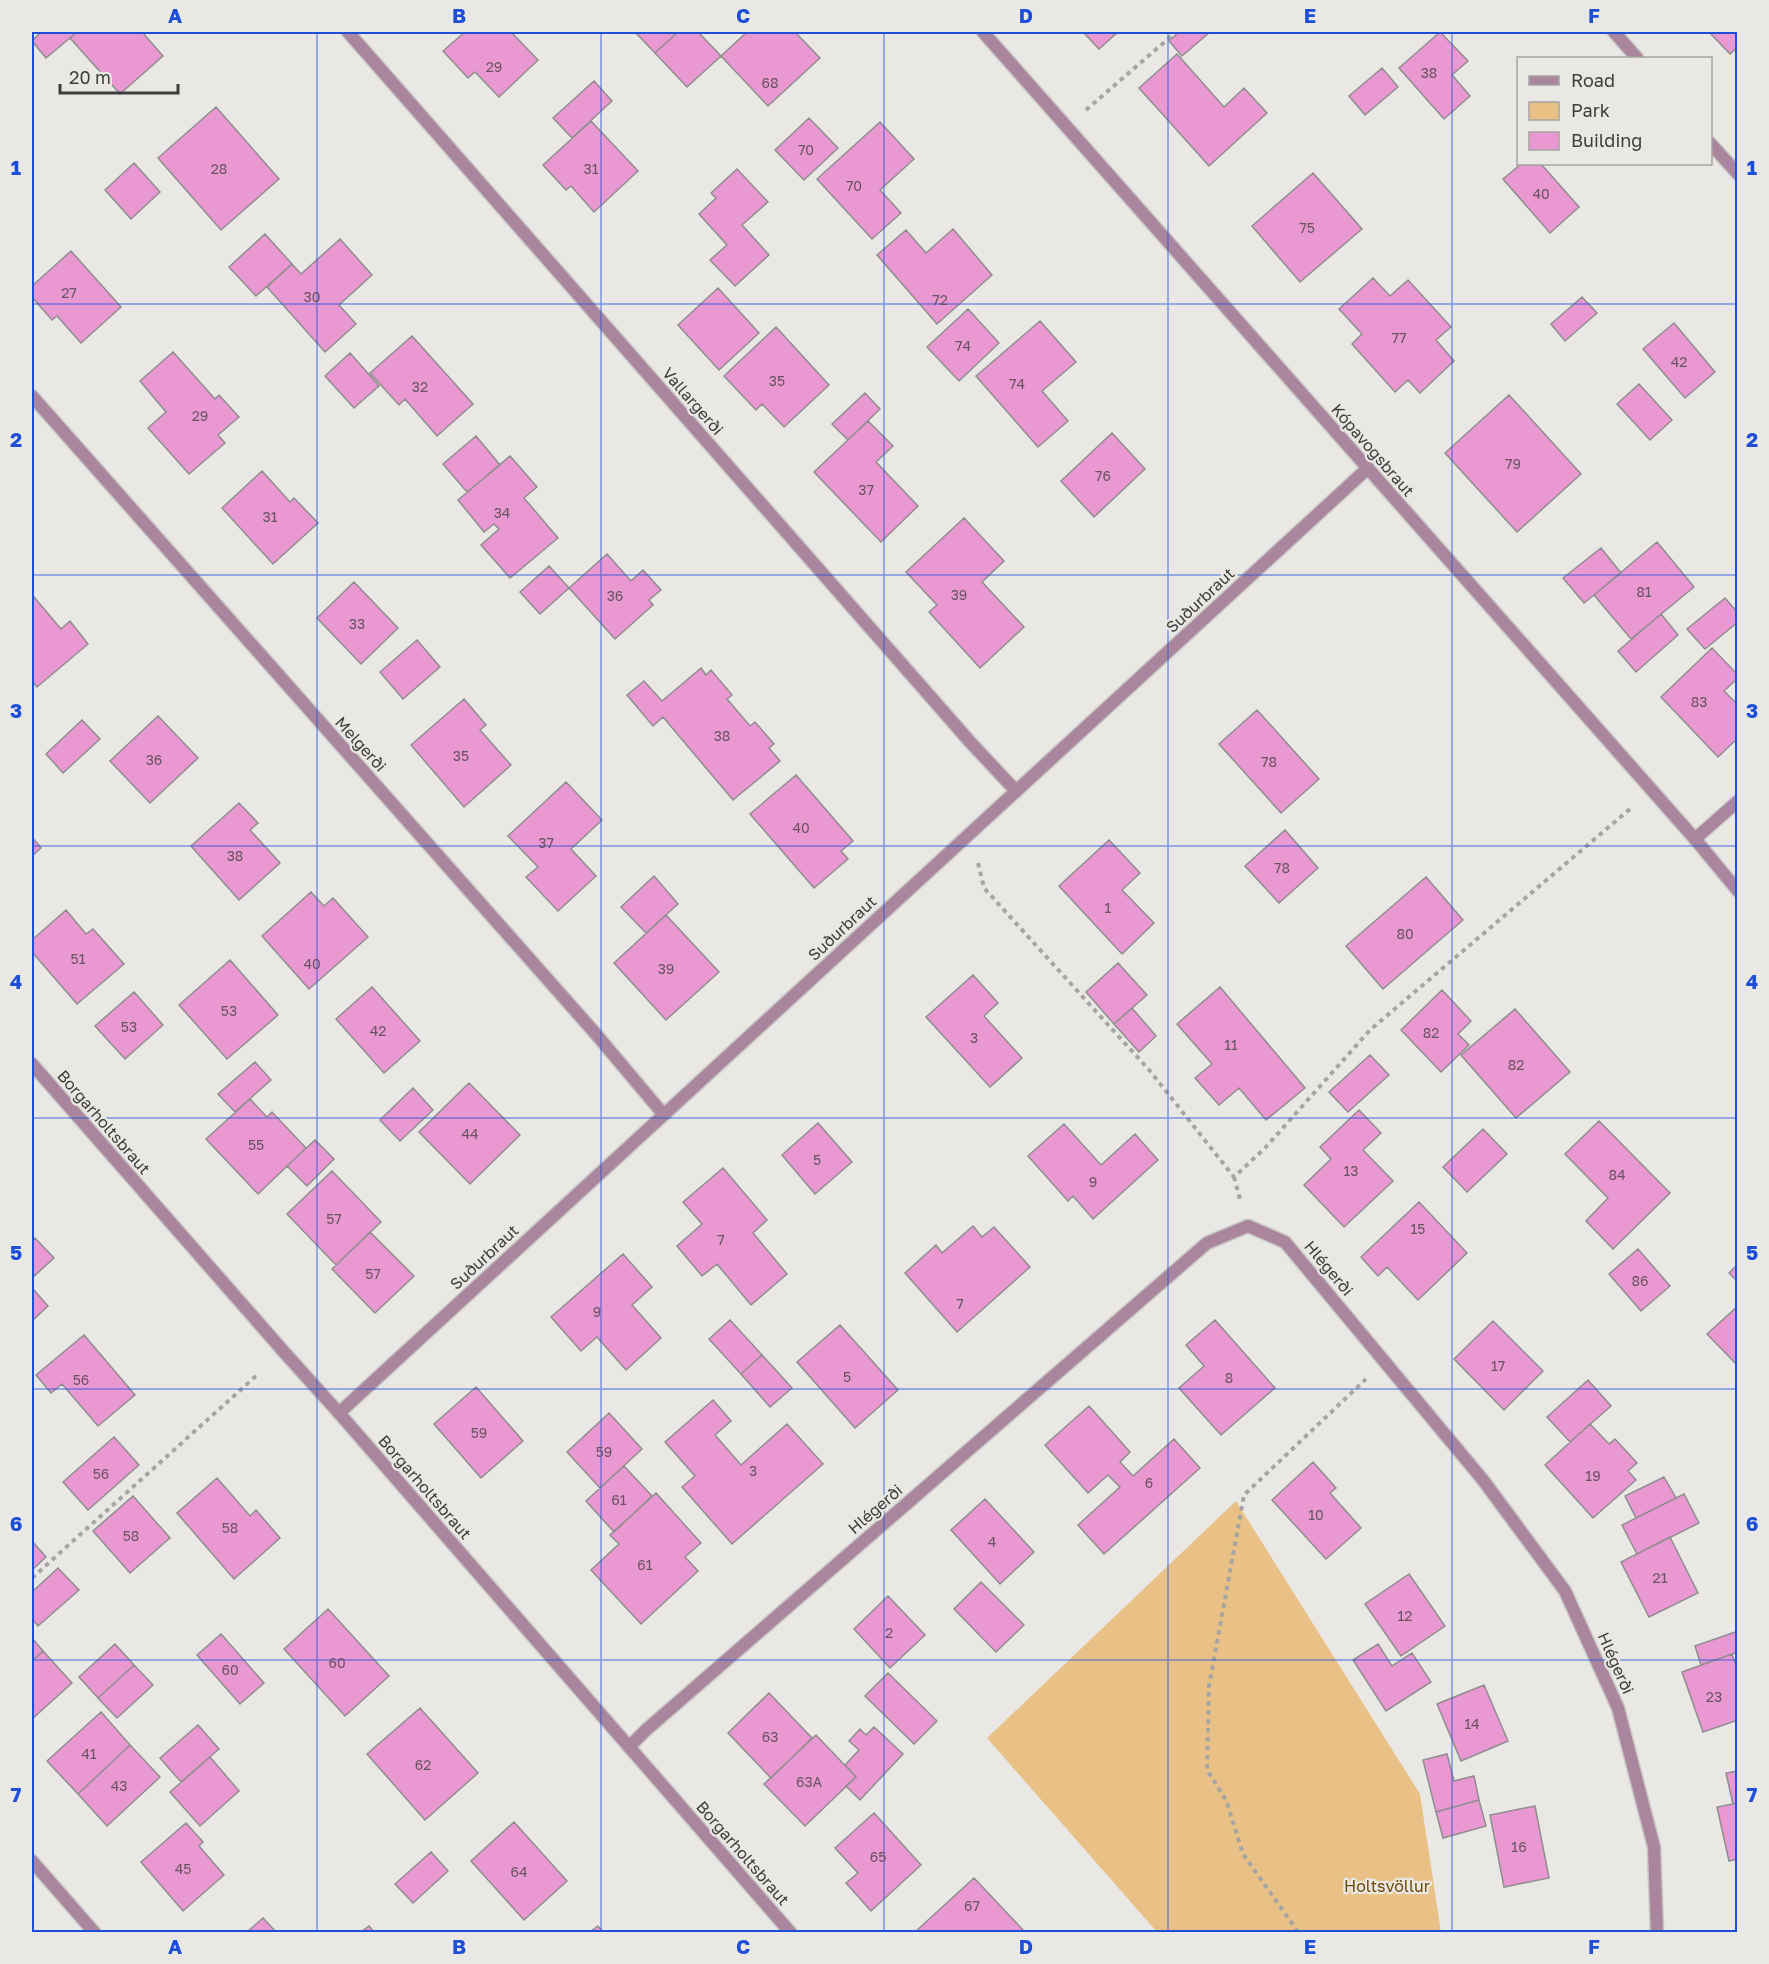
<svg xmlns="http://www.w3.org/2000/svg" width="1769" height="1964" font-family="'Golos Text',sans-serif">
	<rect width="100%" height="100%" fill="#eae8e5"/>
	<path fill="#e9c186" d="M 1236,1501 L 1420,1794 L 1441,1932 L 1157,1932 L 987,1738 Z"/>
	<path fill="#e998d1" stroke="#908d8f" stroke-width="1.5" d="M 41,32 L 77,32 L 46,58 L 32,41 Z
		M 77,32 L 142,32 L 163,56 L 120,94 L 70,38 Z
		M 465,32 L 511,32 L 538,60 L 499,97 L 475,72 L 468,78 L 443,51 Z
		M 635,32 L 678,32 L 655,53 Z
		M 678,32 L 698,32 L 721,56 L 687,87 L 655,53 Z
		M 747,32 L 795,32 L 820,58 L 768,106 L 721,56 Z
		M 1083,32 L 1118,32 L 1099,49 Z
		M 1179,32 L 1210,32 L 1182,56 L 1169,41 Z
		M 1440,32 L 1468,61 L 1452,75 L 1470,96 L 1444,119 L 1399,68 Z
		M 1709,32 L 1738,32 L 1738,47 L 1730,54 Z
		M 1177,54 L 1224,107 L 1244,88 L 1267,113 L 1209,166 L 1139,88 Z
		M 1382,68 L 1398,87 L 1365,115 L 1349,96 Z
		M 594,81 L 612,101 L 572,138 L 553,118 Z
		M 216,107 L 279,179 L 221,230 L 158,158 Z
		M 809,118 L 838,148 L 804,180 L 775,150 Z
		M 591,121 L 638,171 L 594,212 L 571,186 L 566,190 L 543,165 Z
		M 880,122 L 914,159 L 880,190 L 901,213 L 872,239 L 817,179 Z
		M 134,163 L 160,192 L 131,219 L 105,190 Z
		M 1521,164 L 1541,164 L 1579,207 L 1550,233 L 1503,179 Z
		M 737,169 L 768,202 L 742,225 L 769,255 L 735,286 L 710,260 L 727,245 L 699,214 L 716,198 L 711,193 Z
		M 1313,173 L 1362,229 L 1300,282 L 1252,226 Z
		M 953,229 L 992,275 L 937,324 L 877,255 L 906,230 L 926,253 Z
		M 265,234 L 292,264 L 256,296 L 229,267 Z
		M 340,239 L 372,275 L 339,305 L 356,324 L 325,352 L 267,287 L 292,264 L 301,274 Z
		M 71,251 L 121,307 L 81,343 L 57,316 L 52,320 L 32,297 L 32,286 Z
		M 1373,278 L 1390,296 L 1408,280 L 1451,327 L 1436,340 L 1454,361 L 1420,393 L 1408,380 L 1395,392 L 1352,344 L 1362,334 L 1339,309 Z
		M 718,288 L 759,333 L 719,370 L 678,325 Z
		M 1582,297 L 1597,313 L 1565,341 L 1551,324 Z
		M 968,309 L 999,343 L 959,381 L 927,347 Z
		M 1040,321 L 1076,362 L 1042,391 L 1068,421 L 1038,447 L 976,376 Z
		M 1674,323 L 1715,372 L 1685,398 L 1643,349 Z
		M 776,327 L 829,385 L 784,427 L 762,404 L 756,410 L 724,376 Z
		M 412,336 L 473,404 L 437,436 L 405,399 L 399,405 L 370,373 Z
		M 173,352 L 215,399 L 219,395 L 239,417 L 218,435 L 225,443 L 189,474 L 148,428 L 166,412 L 140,381 Z
		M 350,353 L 379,386 L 354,408 L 325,376 Z
		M 1639,384 L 1672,420 L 1650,440 L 1617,404 Z
		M 865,393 L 880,409 L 848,440 L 832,424 Z
		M 1509,395 L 1581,474 L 1517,532 L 1445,453 Z
		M 868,421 L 893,446 L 876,462 L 918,506 L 881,542 L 814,472 Z
		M 1112,433 L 1145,469 L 1094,517 L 1061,481 Z
		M 476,436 L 500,465 L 467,492 L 443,464 Z
		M 510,456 L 537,487 L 524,498 L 558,538 L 510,578 L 481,545 L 499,529 L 494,524 L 484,532 L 458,500 Z
		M 262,471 L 290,502 L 294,498 L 318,523 L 273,564 L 222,508 Z
		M 964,518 L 1004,561 L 982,582 L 1024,627 L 980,668 L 929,612 L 937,605 L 906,572 Z
		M 1657,542 L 1694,587 L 1631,639 L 1594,595 Z
		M 1601,548 L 1621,573 L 1584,603 L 1563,578 Z
		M 607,554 L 631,581 L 643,570 L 661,590 L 649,600 L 653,605 L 615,639 L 569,588 Z
		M 549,566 L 569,588 L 540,614 L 520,592 Z
		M 354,582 L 398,628 L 361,664 L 317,618 Z
		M 34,597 L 61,629 L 70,621 L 88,644 L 37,687 L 32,681 L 32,599 Z
		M 1725,598 L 1738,613 L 1738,622 L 1705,649 L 1687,629 Z
		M 1661,614 L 1678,635 L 1636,672 L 1618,651 Z
		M 417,640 L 440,667 L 403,699 L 380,672 Z
		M 1712,648 L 1738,675 L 1738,678 L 1724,691 L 1738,705 L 1738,738 L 1718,757 L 1661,697 Z
		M 701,668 L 706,675 L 711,670 L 732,695 L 727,699 L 750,726 L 755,722 L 774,744 L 769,748 L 780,761 L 733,800 L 663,717 L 653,726 L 627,695 L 644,681 L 662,701 Z
		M 464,699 L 486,725 L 480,730 L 511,765 L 464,807 L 411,745 Z
		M 1257,710 L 1319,779 L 1281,813 L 1219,744 Z
		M 158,716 L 198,758 L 150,803 L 110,761 Z
		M 82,720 L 100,739 L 63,773 L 46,754 Z
		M 796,775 L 853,841 L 841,851 L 848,859 L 814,888 L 750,814 Z
		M 566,782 L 602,820 L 571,849 L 596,876 L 558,911 L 526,877 L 538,867 L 508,836 Z
		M 239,803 L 258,823 L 250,830 L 280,863 L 239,900 L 191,846 Z
		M 1285,830 L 1318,868 L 1279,903 L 1245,866 Z
		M 32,837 L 41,848 L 32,856 Z
		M 1109,840 L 1140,873 L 1122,890 L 1154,923 L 1122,954 L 1059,886 Z
		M 654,876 L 678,904 L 646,933 L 621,907 Z
		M 1426,877 L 1463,920 L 1383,989 L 1346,946 Z
		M 311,892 L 324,906 L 333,898 L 368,937 L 309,989 L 262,936 Z
		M 66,910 L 86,934 L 93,929 L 124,964 L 77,1004 L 32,952 L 32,940 Z
		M 666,915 L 719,972 L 666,1020 L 614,963 Z
		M 230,960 L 278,1015 L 227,1059 L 179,1005 Z
		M 1118,963 L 1147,995 L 1114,1024 L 1086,992 Z
		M 973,975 L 998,1003 L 984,1016 L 1022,1058 L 990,1087 L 926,1017 Z
		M 372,987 L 420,1041 L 384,1073 L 336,1019 Z
		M 1220,987 L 1305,1088 L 1266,1120 L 1239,1088 L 1219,1105 L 1195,1078 L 1212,1064 L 1177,1024 Z
		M 1442,990 L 1471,1021 L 1458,1034 L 1469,1045 L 1441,1072 L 1401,1030 Z
		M 134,992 L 163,1025 L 125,1059 L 95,1026 Z
		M 1132,1008 L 1156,1036 L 1139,1052 L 1114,1024 Z
		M 1515,1009 L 1570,1072 L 1516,1118 L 1461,1055 Z
		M 1370,1055 L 1389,1075 L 1348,1112 L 1329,1092 Z
		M 255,1062 L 271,1080 L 235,1112 L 218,1094 Z
		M 469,1083 L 520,1135 L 470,1184 L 419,1132 Z
		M 413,1088 L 433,1110 L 400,1141 L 380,1120 Z
		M 250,1099 L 267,1117 L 272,1112 L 306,1148 L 258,1194 L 206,1139 Z
		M 1359,1110 L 1381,1133 L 1363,1150 L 1393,1181 L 1344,1227 L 1304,1185 L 1331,1159 L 1320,1147 Z
		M 1599,1121 L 1670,1193 L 1613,1249 L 1586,1221 L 1608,1198 L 1565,1154 Z
		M 818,1123 L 852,1162 L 815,1194 L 782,1155 Z
		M 1064,1124 L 1101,1165 L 1135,1134 L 1158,1160 L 1093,1219 L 1073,1196 L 1068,1201 L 1028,1156 Z
		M 1483,1129 L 1507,1154 L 1467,1192 L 1443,1167 Z
		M 315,1140 L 334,1159 L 307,1186 L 287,1166 Z
		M 723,1168 L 767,1220 L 753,1233 L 787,1274 L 751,1305 L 717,1264 L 702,1276 L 677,1246 L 702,1224 L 683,1202 Z
		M 332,1171 L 381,1222 L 336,1265 L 287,1214 Z
		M 1419,1202 L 1467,1253 L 1418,1300 L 1387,1267 L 1378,1276 L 1361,1257 Z
		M 973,1226 L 982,1237 L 994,1227 L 1030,1267 L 957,1332 L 905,1273 L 936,1245 L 942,1253 Z
		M 370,1232 L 414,1276 L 375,1313 L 332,1269 Z
		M 35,1238 L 54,1258 L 32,1278 L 32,1241 Z
		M 1638,1249 L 1670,1286 L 1641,1311 L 1609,1274 Z
		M 623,1254 L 652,1287 L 632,1305 L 661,1338 L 626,1370 L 597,1337 L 581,1351 L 551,1317 Z
		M 1738,1264 L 1738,1282 L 1729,1273 Z
		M 32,1288 L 48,1306 L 32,1321 Z
		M 1738,1306 L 1738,1366 L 1707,1334 Z
		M 730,1320 L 762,1355 L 741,1374 L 709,1339 Z
		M 1215,1320 L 1275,1388 L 1221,1435 L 1179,1388 L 1204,1366 L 1186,1345 Z
		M 1493,1321 L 1543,1371 L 1504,1410 L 1454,1359 Z
		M 840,1325 L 898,1390 L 855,1428 L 797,1362 Z
		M 84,1335 L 135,1395 L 98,1426 L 62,1384 L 51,1393 L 36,1375 Z
		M 762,1355 L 792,1388 L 770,1407 L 741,1374 Z
		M 1588,1380 L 1611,1406 L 1570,1442 L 1547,1417 Z
		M 476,1387 L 523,1441 L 481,1478 L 434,1424 Z
		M 713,1400 L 731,1421 L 715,1435 L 741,1465 L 787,1424 L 823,1464 L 732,1544 L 682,1487 L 695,1476 L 665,1442 Z
		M 1089,1406 L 1130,1452 L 1120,1462 L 1133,1476 L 1174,1439 L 1200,1468 L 1104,1554 L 1078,1525 L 1120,1487 L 1108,1475 L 1088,1493 L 1045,1445 Z
		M 609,1413 L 642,1449 L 600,1488 L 567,1452 Z
		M 1590,1424 L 1609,1444 L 1615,1439 L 1637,1463 L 1628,1471 L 1636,1480 L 1593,1518 L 1545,1465 Z
		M 114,1437 L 139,1465 L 88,1510 L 63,1482 Z
		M 1313,1462 L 1336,1488 L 1330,1493 L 1361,1528 L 1326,1559 L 1272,1500 Z
		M 624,1466 L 652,1496 L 614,1532 L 586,1501 Z
		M 1664,1477 L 1676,1498 L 1636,1518 L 1625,1496 Z
		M 217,1478 L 250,1516 L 256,1510 L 280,1538 L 234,1579 L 177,1513 Z
		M 656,1493 L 701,1543 L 685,1557 L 698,1571 L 641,1624 L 591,1570 L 619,1544 L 610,1535 Z
		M 1684,1494 L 1699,1523 L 1637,1554 L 1622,1525 Z
		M 133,1496 L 170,1538 L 130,1573 L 93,1531 Z
		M 985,1499 L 1034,1552 L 1000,1584 L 951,1530 Z
		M 1670,1537 L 1698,1593 L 1649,1617 L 1621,1562 Z
		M 32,1541 L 46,1557 L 32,1570 Z
		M 58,1568 L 79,1590 L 38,1626 L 32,1619 L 32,1592 Z
		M 1409,1574 L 1445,1626 L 1401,1656 L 1365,1604 Z
		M 981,1582 L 1024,1625 L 996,1652 L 954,1609 Z
		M 888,1596 L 925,1635 L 890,1668 L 854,1629 Z
		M 328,1609 L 389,1676 L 345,1716 L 284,1649 Z
		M 1738,1631 L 1738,1652 L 1701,1665 L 1695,1646 Z
		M 221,1634 L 264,1683 L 240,1704 L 197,1655 Z
		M 32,1638 L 43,1651 L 32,1661 Z
		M 115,1644 L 134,1665 L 98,1698 L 79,1677 Z
		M 1378,1644 L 1392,1666 L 1412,1653 L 1431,1682 L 1386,1711 L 1353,1660 Z
		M 43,1651 L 72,1683 L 32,1719 L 32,1661 Z
		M 1732,1654 L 1738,1671 L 1738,1720 L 1703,1732 L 1682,1672 Z
		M 134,1665 L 153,1685 L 117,1718 L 98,1698 Z
		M 888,1673 L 937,1721 L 914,1744 L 865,1696 Z
		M 1484,1685 L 1508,1741 L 1461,1761 L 1437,1704 Z
		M 769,1693 L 812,1738 L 771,1778 L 728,1733 Z
		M 420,1708 L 478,1773 L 425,1820 L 367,1754 Z
		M 101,1712 L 130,1745 L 78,1794 L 47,1761 Z
		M 198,1725 L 219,1749 L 181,1782 L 160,1758 Z
		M 874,1727 L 903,1754 L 860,1800 L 846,1786 L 856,1777 L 845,1765 L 859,1750 L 849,1741 L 860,1729 L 866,1735 Z
		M 816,1735 L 856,1777 L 805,1826 L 764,1784 Z
		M 130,1745 L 160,1777 L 107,1826 L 78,1794 Z
		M 1447,1754 L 1454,1781 L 1474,1776 L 1479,1800 L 1436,1812 L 1423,1760 Z
		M 210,1757 L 239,1791 L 200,1826 L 170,1792 Z
		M 1738,1771 L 1738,1803 L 1733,1804 L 1726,1773 Z
		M 1479,1800 L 1486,1826 L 1443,1838 L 1436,1812 Z
		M 1738,1803 L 1738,1859 L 1729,1861 L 1717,1807 Z
		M 1535,1806 L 1549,1878 L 1504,1887 L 1490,1815 Z
		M 874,1813 L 921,1865 L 871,1911 L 846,1883 L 858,1873 L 835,1848 Z
		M 514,1822 L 567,1881 L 524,1920 L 471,1861 Z
		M 186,1823 L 203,1842 L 199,1846 L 224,1875 L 183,1911 L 141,1862 Z
		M 431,1852 L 448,1871 L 413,1903 L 395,1884 Z
		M 974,1878 L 1025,1932 L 915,1932 Z
		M 263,1918 L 276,1932 L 247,1932 Z
		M 369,1926 L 374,1932 L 361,1932 Z
		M 598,1926 L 603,1932 L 590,1932 Z"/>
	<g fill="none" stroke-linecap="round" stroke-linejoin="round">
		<defs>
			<path id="minor" d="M 348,32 L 971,743 L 1016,791
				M 1614,32 L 1637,58
				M 1710,143 L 1738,174
				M 32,396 L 595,1033 L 664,1115
				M 1695,839 L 1738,801
				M 339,1413 L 1368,468
				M 629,1747 L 646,1730 L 1207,1243 L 1248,1226 L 1285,1242 L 1483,1480 L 1565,1591 L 1618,1708 L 1654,1847 L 1657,1932
				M 32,1861 L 94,1932"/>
			<path id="tertiary" d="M 983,32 L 1695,839 L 1738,891
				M 32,1064 L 284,1352 L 339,1413 L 790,1932"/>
		</defs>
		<use href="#minor" stroke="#c8c6c3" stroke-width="15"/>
		<use href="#tertiary" stroke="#c8c6c3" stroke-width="15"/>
		<path stroke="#a7a5a3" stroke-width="4" stroke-dasharray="4.5 4.5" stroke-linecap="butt" d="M 1086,110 L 1176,32
			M 978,863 L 984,888 L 1150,1071 L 1234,1177 L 1265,1148 L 1370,1030 L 1630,809
			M 1234,1177 L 1241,1203
			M 32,1578 L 256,1376
			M 1298,1932 L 1243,1854 L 1226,1800 L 1207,1770 L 1209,1686 L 1244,1495 L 1366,1379"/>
		<use href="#minor" stroke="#aa869e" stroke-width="12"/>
		<use href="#tertiary" stroke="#aa869e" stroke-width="12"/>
	</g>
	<path fill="none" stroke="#1d4ed8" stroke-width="1.5" stroke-opacity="0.55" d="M 317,32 L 317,1932M 601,32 L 601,1932M 884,32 L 884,1932M 1168,32 L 1168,1932M 1452,32 L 1452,1932M 32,304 L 1738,304M 32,575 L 1738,575M 32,846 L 1738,846M 32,1118 L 1738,1118M 32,1389 L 1738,1389M 32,1660 L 1738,1660"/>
	<g text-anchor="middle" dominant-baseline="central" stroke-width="4.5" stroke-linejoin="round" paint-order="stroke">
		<g font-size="14" fill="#695461">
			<text x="494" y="66">29</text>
			<text x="1429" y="72">38</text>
			<text x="770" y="82">68</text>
			<text x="806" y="149">70</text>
			<text x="219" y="168">28</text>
			<text x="591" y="168">31</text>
			<text x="854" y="185">70</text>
			<text x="1541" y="193">40</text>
			<text x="1307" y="227">75</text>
			<text x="69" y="292">27</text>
			<text x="312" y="296">30</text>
			<text x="940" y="299">72</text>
			<text x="1399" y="337">77</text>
			<text x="963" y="345">74</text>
			<text x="1679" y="361">42</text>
			<text x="777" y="380">35</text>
			<text x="1017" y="383">74</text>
			<text x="420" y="386">32</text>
			<text x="200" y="415">29</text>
			<text x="1513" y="463">79</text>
			<text x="1103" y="475">76</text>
			<text x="866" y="489">37</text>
			<text x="502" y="512">34</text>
			<text x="270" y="516">31</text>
			<text x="1644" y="591">81</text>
			<text x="959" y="594">39</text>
			<text x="615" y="595">36</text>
			<text x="357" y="623">33</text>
			<text x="1699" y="701">83</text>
			<text x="722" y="735">38</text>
			<text x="461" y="755">35</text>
			<text x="154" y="759">36</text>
			<text x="1269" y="761">78</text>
			<text x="801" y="827">40</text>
			<text x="546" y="842">37</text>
			<text x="235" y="855">38</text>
			<text x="1282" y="867">78</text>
			<text x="1108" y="907">1</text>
			<text x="1405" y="933">80</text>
			<text x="78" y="958">51</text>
			<text x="312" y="963">40</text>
			<text x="666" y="968">39</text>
			<text x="229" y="1010">53</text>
			<text x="129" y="1026">53</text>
			<text x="378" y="1030">42</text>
			<text x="1431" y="1032">82</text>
			<text x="974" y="1037">3</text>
			<text x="1231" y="1044">11</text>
			<text x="1516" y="1064">82</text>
			<text x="470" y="1133">44</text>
			<text x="256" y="1144">55</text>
			<text x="817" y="1159">5</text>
			<text x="1351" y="1170">13</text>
			<text x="1617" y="1174">84</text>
			<text x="1093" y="1181">9</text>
			<text x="334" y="1218">57</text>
			<text x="1418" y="1228">15</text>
			<text x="721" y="1239">7</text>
			<text x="373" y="1273">57</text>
			<text x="1640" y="1280">86</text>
			<text x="960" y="1303">7</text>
			<text x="597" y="1311">9</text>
			<text x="1498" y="1365">17</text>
			<text x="847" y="1376">5</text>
			<text x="1229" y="1377">8</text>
			<text x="81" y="1379">56</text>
			<text x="479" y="1432">59</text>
			<text x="604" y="1451">59</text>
			<text x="753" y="1470">3</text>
			<text x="101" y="1473">56</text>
			<text x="1593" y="1475">19</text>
			<text x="1149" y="1482">6</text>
			<text x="619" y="1499">61</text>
			<text x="1316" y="1514">10</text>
			<text x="230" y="1527">58</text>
			<text x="131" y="1535">58</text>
			<text x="992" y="1541">4</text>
			<text x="645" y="1564">61</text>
			<text x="1660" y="1577">21</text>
			<text x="1405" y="1615">12</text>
			<text x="889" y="1632">2</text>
			<text x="337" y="1662">60</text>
			<text x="230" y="1669">60</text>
			<text x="1714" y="1696">23</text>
			<text x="1472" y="1723">14</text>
			<text x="770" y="1736">63</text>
			<text x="89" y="1753">41</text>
			<text x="423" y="1764">62</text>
			<text x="809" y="1781">63A</text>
			<text x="119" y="1785">43</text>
			<text x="1519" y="1846">16</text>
			<text x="878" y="1856">65</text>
			<text x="183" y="1868">45</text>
			<text x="519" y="1871">64</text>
			<text x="972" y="1905">67</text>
		</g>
		<g font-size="16" fill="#3e3d3c" stroke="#eae8e5">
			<text transform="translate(693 401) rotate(49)">Vallargerði</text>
			<text transform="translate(1373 450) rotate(49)">Kópavogsbraut</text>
			<text transform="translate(1200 600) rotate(-43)">Suðurbraut</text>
			<text transform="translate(361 744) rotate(48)">Melgerði</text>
			<text transform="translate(842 928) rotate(-43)">Suðurbraut</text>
			<text transform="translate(104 1122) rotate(49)">Borgarholtsbraut</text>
			<text transform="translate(484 1257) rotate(-43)">Suðurbraut</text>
			<text transform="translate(1329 1268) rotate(50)">Hlégerði</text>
			<text transform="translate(425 1487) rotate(49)">Borgarholtsbraut</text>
			<text transform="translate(875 1509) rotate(-41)">Hlégerði</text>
			<text transform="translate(1616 1663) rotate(66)">Hlégerði</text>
			<text transform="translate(743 1853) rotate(49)">Borgarholtsbraut</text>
		</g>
		<g font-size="16" fill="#6e4903" stroke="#eae8e5">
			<text x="1387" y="1886">Holtsvöllur</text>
		</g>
	</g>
	<rect width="1769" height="1964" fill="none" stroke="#eae8e5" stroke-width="66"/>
	<rect x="1517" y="57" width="195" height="108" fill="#eae8e5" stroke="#a5a4a1" stroke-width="1.5"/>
	<rect x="1529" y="76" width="30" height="9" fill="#aa869e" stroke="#a5a4a1" stroke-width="1.5"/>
	<text x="1571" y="87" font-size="18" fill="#3e3d3c">Road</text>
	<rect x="1529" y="102" width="30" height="18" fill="#e9c186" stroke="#a5a4a1" stroke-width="1.5"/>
	<text x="1571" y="117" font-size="18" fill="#3e3d3c">Park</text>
	<rect x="1529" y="132" width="30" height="18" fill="#e998d1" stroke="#a5a4a1" stroke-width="1.5"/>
	<text x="1571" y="147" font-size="18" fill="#3e3d3c">Building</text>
	<path d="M60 84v9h118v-9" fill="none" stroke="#3e3d3c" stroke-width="3"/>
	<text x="69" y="84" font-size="18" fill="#3e3d3c" stroke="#eae8e5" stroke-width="4.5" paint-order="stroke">20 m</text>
	<rect x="33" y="33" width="1703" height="1898" fill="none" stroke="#1d4ed8" stroke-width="2"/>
	<g font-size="20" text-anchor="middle" font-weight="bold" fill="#1d4ed8">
		<text x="175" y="23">A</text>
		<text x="459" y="23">B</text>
		<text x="743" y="23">C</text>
		<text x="1026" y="23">D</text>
		<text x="1310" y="23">E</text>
		<text x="1594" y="23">F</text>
		<text x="16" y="175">1</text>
		<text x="1752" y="175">1</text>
		<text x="16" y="447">2</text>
		<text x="1752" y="447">2</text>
		<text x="16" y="718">3</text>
		<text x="1752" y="718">3</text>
		<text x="16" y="989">4</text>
		<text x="1752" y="989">4</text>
		<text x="16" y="1260">5</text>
		<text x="1752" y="1260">5</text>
		<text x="16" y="1531">6</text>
		<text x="1752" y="1531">6</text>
		<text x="16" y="1802">7</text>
		<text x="1752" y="1802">7</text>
		<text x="175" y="1954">A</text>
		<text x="459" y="1954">B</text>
		<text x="743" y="1954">C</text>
		<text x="1026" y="1954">D</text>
		<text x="1310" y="1954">E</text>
		<text x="1594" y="1954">F</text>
	</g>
</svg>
